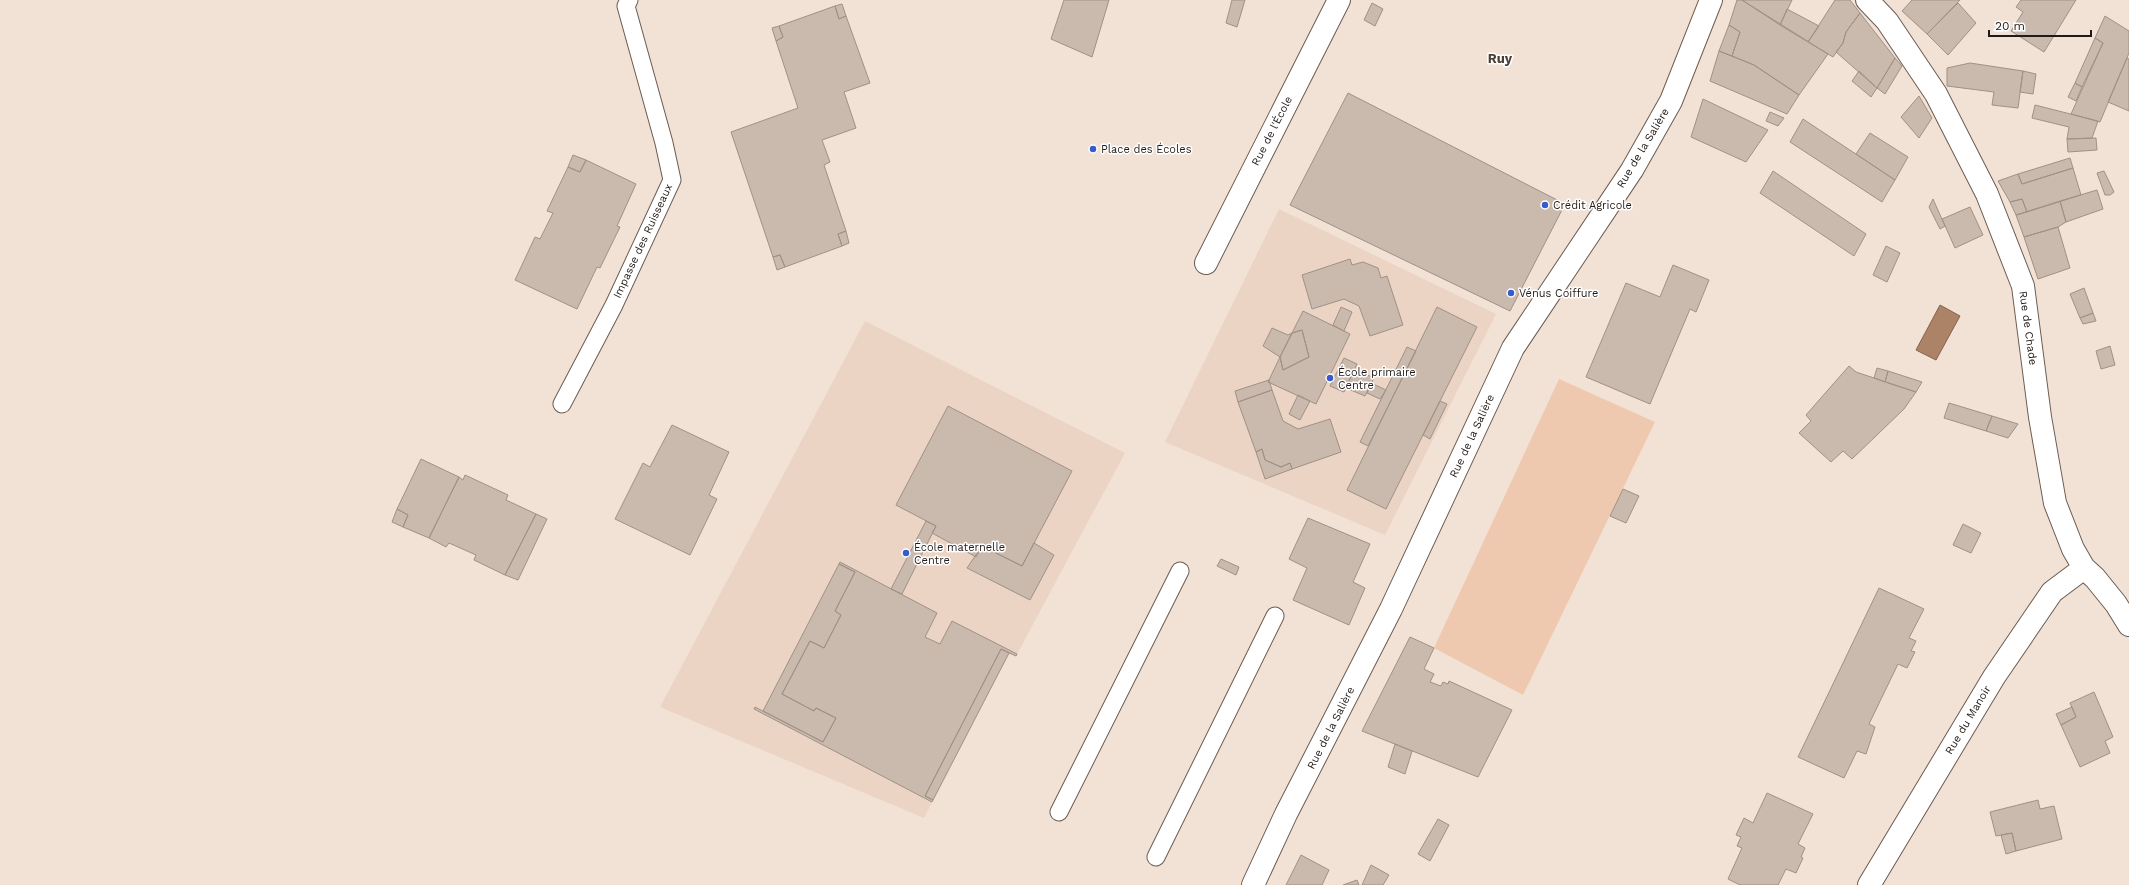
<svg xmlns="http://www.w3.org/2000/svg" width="2129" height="885" font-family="'Work Sans',sans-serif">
	<rect width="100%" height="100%" fill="#f2e1d5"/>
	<path fill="#ecd4c4" d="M 1279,209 L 1496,314 L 1385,535 L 1165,442 Z
		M 865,321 L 1125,453 L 1016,656 L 1009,654 L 924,818 L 660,707 Z"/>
	<path fill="#eec9b0" d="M 1559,379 L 1655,422 L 1523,695 L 1434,648 Z"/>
	<path fill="#ac8367" stroke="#82644f" d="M 1940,305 L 1960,316 L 1936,360 L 1916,350 Z"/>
	<path fill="#cabaae" stroke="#a09085" d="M 1064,0 L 1109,0 L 1092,57 L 1051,39 Z
		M 1232,0 L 1245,0 L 1237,27 L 1226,23 Z
		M 1737,0 L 1742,0 L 1828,54 L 1799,95 L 1754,65 L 1732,56 L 1740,32 L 1729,25 Z
		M 1742,0 L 1792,0 L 1780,25 Z
		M 1835,0 L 1850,0 L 1860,13 L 1846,32 L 1843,43 L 1833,57 L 1808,42 Z
		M 1912,0 L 1960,0 L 1927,34 L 1902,11 Z
		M 2021,0 L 2076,0 L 2044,52 L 2011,31 L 2023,12 L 2016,7 Z
		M 1372,3 L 1383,9 L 1375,26 L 1364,20 Z
		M 1958,3 L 1976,23 L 1948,55 L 1927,34 Z
		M 842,4 L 846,16 L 839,19 L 835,6 Z
		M 835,6 L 839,19 L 846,16 L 870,83 L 844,92 L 856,128 L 822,140 L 830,162 L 824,165 L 846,231 L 838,234 L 842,246 L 785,267 L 780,255 L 773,257 L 731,132 L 798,108 L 776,41 L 783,37 L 779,26 Z
		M 1787,9 L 1819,26 L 1808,42 L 1780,25 Z
		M 1860,13 L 1895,58 L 1877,88 L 1836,52 L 1843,43 L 1846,32 Z
		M 2105,16 L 2129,31 L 2129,53 L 2100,122 L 2071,114 L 2103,43 L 2095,38 Z
		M 1729,25 L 1740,32 L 1732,56 L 1719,51 Z
		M 779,26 L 783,37 L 776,41 L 772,28 Z
		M 2095,38 L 2103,43 L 2082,87 L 2075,83 Z
		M 1719,51 L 1754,65 L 1799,95 L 1787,114 L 1710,81 Z
		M 1895,58 L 1902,66 L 1885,94 L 1877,88 Z
		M 2127,58 L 2129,59 L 2129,111 L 2108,102 Z
		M 1970,63 L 2023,71 L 2018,108 L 1992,105 L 1994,92 L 1947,86 L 1947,68 Z
		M 1859,71 L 1877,88 L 1871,97 L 1852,81 Z
		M 2023,71 L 2036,74 L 2033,94 L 2020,92 Z
		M 2075,83 L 2082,87 L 2076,101 L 2068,97 Z
		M 1348,93 L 1565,204 L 1510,311 L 1290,205 Z
		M 1919,96 L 1932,118 L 1919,138 L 1901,117 Z
		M 1703,99 L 1768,130 L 1746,162 L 1691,137 Z
		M 2035,105 L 2098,121 L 2092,138 L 2067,139 L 2069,127 L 2032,118 Z
		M 1770,112 L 1784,118 L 1778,126 L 1766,121 Z
		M 1803,119 L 1895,180 L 1882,202 L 1790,142 Z
		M 1870,133 L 1908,157 L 1895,180 L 1856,154 Z
		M 2096,138 L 2097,150 L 2068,152 L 2067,139 Z
		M 573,155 L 586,160 L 580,172 L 568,167 Z
		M 2070,158 L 2073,168 L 2022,184 L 2018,174 Z
		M 586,160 L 636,184 L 617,226 L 620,227 L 600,268 L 597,267 L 577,309 L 515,280 L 535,237 L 540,239 L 553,213 L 547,211 L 568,167 L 580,172 Z
		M 2073,168 L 2081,195 L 2027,212 L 2022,199 L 2010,202 L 1998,181 L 2018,174 L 2022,184 Z
		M 1773,171 L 1866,234 L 1854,256 L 1760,193 Z
		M 2104,171 L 2114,192 L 2110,195 L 2105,195 L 2097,173 Z
		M 2097,190 L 2103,209 L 2066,222 L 2060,201 Z
		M 1933,199 L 1945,226 L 1940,229 L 1929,207 Z
		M 2022,199 L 2027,212 L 2016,215 L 2010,202 Z
		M 2060,201 L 2066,222 L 2058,227 L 2024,237 L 2016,215 Z
		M 1970,207 L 1983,235 L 1955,248 L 1942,219 Z
		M 2058,227 L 2070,268 L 2038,279 L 2024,237 Z
		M 846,231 L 849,243 L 842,246 L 838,234 Z
		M 1886,246 L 1900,253 L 1887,282 L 1873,275 Z
		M 780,255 L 785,267 L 777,270 L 773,257 Z
		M 1350,259 L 1352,265 L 1363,262 L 1378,268 L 1381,278 L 1387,276 L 1403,325 L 1370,336 L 1359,306 L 1344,299 L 1312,309 L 1302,275 Z
		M 1673,265 L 1709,280 L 1696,312 L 1690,309 L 1650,404 L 1586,377 L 1626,283 L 1660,297 Z
		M 2084,288 L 2093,313 L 2080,318 L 2070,294 Z
		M 1341,307 L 1352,312 L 1344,331 L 1333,325 Z
		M 1437,307 L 1477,327 L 1386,509 L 1347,490 Z
		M 1303,311 L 1350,334 L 1316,404 L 1268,382 L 1280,357 L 1283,370 L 1309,357 L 1302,330 L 1292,333 Z
		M 2093,313 L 2096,321 L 2083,324 L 2080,318 Z
		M 1272,328 L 1288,335 L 1292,333 L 1280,357 L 1263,346 Z
		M 1302,330 L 1309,357 L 1283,370 L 1280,357 L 1292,333 Z
		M 2110,346 L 2115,365 L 2101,369 L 2096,351 Z
		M 1407,347 L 1416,351 L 1368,446 L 1360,442 Z
		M 1344,358 L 1357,364 L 1344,392 L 1330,386 Z
		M 1849,366 L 1856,372 L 1916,392 L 1904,409 L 1852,459 L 1843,451 L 1831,462 L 1799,433 L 1811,421 L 1806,415 Z
		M 1877,368 L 1888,371 L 1885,382 L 1874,378 Z
		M 1354,369 L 1374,378 L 1365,396 L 1346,388 Z
		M 1888,371 L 1922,382 L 1916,392 L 1885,382 Z
		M 1269,380 L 1272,390 L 1238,402 L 1235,391 Z
		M 1371,383 L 1386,390 L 1380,399 L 1367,393 Z
		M 1272,390 L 1283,421 L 1298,429 L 1330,419 L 1341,452 L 1292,469 L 1290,463 L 1281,467 L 1265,460 L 1262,449 L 1256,452 L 1238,402 Z
		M 1298,395 L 1310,401 L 1300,420 L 1289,414 Z
		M 1440,401 L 1447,404 L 1430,439 L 1423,435 Z
		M 1949,403 L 1992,416 L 1986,431 L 1944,418 Z
		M 948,406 L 1072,471 L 1022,566 L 982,546 L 976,557 L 932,533 L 936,526 L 896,505 Z
		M 1992,416 L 2018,424 L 2008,438 L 1986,431 Z
		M 672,425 L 729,452 L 709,495 L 717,499 L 690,555 L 615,519 L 643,463 L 650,467 Z
		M 1262,449 L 1265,460 L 1281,467 L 1290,463 L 1292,469 L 1265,479 L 1256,452 Z
		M 421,459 L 459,477 L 429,538 L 403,527 L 408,515 L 397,509 Z
		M 465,475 L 508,495 L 506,500 L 536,514 L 505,575 L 474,560 L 476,555 L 449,543 L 446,547 L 429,538 L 459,477 L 463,480 Z
		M 1623,489 L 1639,496 L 1626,523 L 1610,516 Z
		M 397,509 L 408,515 L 403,527 L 392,522 Z
		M 536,514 L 547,519 L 518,580 L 505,575 Z
		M 1308,518 L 1370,544 L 1353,582 L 1365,588 L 1349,625 L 1293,600 L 1307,568 L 1289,559 Z
		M 926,521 L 936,526 L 902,594 L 891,589 Z
		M 1963,524 L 1981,533 L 1971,553 L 1953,545 Z
		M 1034,543 L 1054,555 L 1030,600 L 967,568 L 982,546 L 1022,566 Z
		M 1221,559 L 1239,567 L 1236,575 L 1217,566 Z
		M 840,562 L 937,613 L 925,637 L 940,644 L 952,621 L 1017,654 L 1016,656 L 1001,649 L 925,796 L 933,800 L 932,802 L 754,709 L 755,707 L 823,742 L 836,718 L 816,708 L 814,711 L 782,694 L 810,641 L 824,648 L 841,615 L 835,611 L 855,572 L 839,564 Z
		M 839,564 L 855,572 L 835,611 L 841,615 L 824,648 L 810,641 L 782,694 L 814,711 L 816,708 L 836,718 L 823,742 L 763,711 Z
		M 1879,588 L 1924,609 L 1909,638 L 1916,641 L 1911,651 L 1915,652 L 1907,668 L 1898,664 L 1869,724 L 1875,727 L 1866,754 L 1857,751 L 1844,778 L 1798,757 Z
		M 1410,637 L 1434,648 L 1424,669 L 1434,674 L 1430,682 L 1441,686 L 1443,682 L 1448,684 L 1449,681 L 1512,710 L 1478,777 L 1362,731 Z
		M 1001,649 L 1009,653 L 933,800 L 925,796 Z
		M 2094,692 L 2113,737 L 2105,741 L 2110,753 L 2080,767 L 2061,725 L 2076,717 L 2070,703 Z
		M 2072,707 L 2076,717 L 2061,725 L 2056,714 Z
		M 1395,744 L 1412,751 L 1405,774 L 1388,767 Z
		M 1767,793 L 1813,814 L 1798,844 L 1805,848 L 1801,857 L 1803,858 L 1796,873 L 1786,869 L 1778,885 L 1740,885 L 1728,879 L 1742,848 L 1737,846 L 1741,837 L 1736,835 L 1744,818 L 1753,823 Z
		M 2038,800 L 2040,809 L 2054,806 L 2062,839 L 2016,851 L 2012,833 L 1996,836 L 1990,812 Z
		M 1438,819 L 1449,825 L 1430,861 L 1418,854 Z
		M 2012,833 L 2016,851 L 2006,854 L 2001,835 Z
		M 1301,855 L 1329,870 L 1322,885 L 1286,885 Z
		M 1371,865 L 1389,875 L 1383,885 L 1362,885 Z
		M 1357,880 L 1359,885 L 1343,885 Z"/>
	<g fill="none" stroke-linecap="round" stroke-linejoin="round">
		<defs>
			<path id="lane" d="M 562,404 L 614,305 L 672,180 L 664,143 L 626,6 L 629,0
				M 1059,812 L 1180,571
				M 1156,857 L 1275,616"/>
			<path id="street" d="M 1867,0 L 1887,21 L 1936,94 L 1987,194 L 2023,286 L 2040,417 L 2055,503 L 2073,549 L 2084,568 L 2095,578 L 2116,604 L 2129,625
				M 1206,263 L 1339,0
				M 1869,885 L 1994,677 L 2052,592 L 2084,568"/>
			<path id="secondary" d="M 1253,885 L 1286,814 L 1391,609 L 1513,348 L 1632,170 L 1671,101 L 1711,0"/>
		</defs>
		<use href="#lane" stroke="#6b5c52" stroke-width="19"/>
		<use href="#street" stroke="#6b5c52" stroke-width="24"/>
		<use href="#secondary" stroke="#6b5c52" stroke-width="24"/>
		<use href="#lane" stroke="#fff" stroke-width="17"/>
		<use href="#street" stroke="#fff" stroke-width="22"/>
		<use href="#secondary" stroke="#fff" stroke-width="22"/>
	</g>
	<g fill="#365bcb" stroke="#fff" stroke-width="1.5">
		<circle cx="1093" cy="149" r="4"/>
		<circle cx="1545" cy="205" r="4"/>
		<circle cx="1511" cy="293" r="4"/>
		<circle cx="1330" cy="378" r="4"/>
		<circle cx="906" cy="553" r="4"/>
	</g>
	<g text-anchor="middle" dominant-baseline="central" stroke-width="3" stroke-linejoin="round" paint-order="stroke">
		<g font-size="11" fill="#211b17" stroke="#fff">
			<text transform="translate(1272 131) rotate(-63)">Rue de l'École</text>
			<text transform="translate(1643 148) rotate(-59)">Rue de la Salière</text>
			<text transform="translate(643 241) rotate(-65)">Impasse des Ruisseaux</text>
			<text transform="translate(2028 328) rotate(82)">Rue de Chade</text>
			<text transform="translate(1472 436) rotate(-65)">Rue de la Salière</text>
			<text transform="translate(1968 720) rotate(-59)">Rue du Manoir</text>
			<text transform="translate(1331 728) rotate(-63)">Rue de la Salière</text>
		</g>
		<g font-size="11" fill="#211b17" stroke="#fff" text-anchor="start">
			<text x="1101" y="149">Place des Écoles</text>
			<text x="1553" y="205">Crédit Agricole</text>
			<text x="1519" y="293">Vénus Coiffure</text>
			<text x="1338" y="372">École primaire<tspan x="1338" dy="13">Centre</tspan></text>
			<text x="914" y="547">École maternelle<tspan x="914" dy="13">Centre</tspan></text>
		</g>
		<g font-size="13" font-weight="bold" fill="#4d3f36" stroke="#fff">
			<text x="1500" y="58">Ruy</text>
		</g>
	</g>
	<path d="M1989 30v6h102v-6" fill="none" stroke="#211b17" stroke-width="2"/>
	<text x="1995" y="30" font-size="12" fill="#211b17" stroke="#ffffff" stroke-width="3" paint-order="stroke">20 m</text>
</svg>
